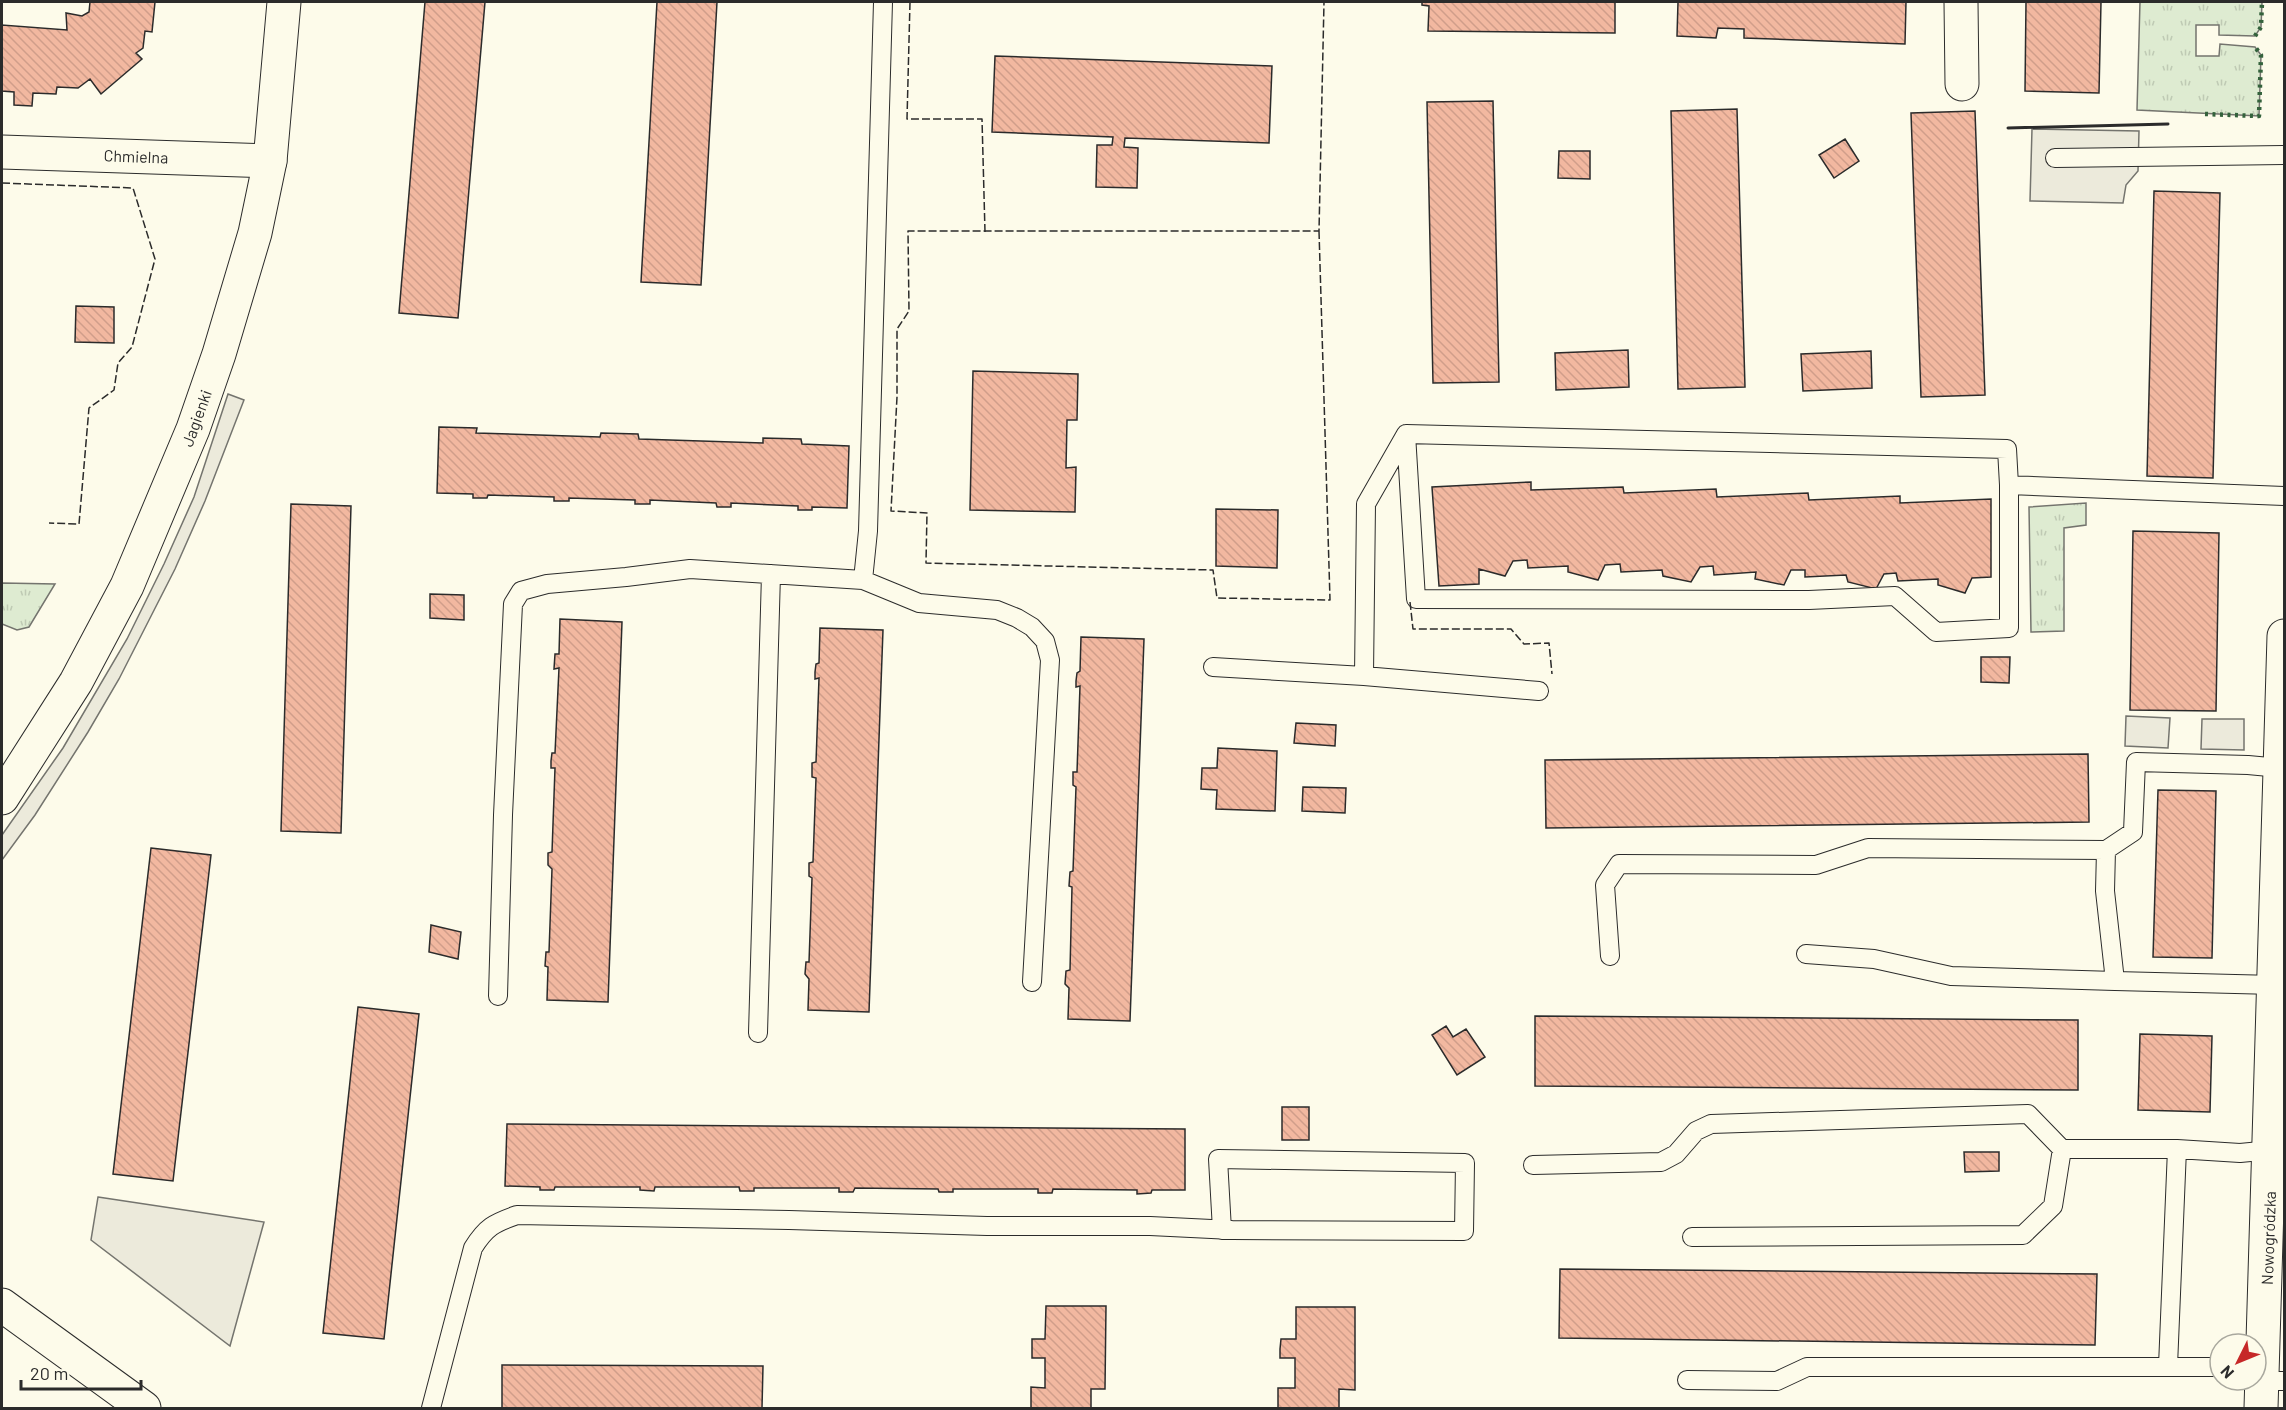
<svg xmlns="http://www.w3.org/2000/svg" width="2286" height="1410" font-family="Barlow,sans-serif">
	<defs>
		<pattern id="grass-tufts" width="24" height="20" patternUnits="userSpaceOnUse" patternTransform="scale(1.5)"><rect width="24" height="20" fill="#deebd1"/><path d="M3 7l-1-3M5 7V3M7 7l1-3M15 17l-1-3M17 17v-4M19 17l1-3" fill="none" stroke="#bfcab4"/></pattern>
		<pattern id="building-back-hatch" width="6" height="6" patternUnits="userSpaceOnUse" patternTransform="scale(1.5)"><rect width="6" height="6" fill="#f2b8a0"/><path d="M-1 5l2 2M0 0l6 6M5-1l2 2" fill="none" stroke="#d09e8a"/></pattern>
	</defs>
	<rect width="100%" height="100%" fill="#fdfbea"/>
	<path fill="url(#grass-tufts)" stroke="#74746e" stroke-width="1.5" d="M 2140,2 L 2262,2 L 2261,27 L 2255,36 L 2219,35 L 2219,25 L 2196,25 L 2196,56 L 2219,56 L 2220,44 L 2255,47 L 2261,55 L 2259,116 L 2137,110 Z
		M 2086,503 L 2086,525 L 2064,528 L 2064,631 L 2031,632 L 2029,507 Z
		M 2,583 L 55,584 L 29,627 L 17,630 L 2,624 Z"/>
	<path fill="#eceadb" stroke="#74746e" stroke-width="1.5" d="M 2032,129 L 2139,131 L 2138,171 L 2126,185 L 2123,203 L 2030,201 Z
		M 228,394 L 244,400 L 205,501 L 175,569 L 119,679 L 88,732 L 35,815 L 2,860 L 2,835 L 63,748 L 127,639 L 164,564 L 194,497 Z
		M 2126,716 L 2170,718 L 2168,748 L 2125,746 Z
		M 2202,719 L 2244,719 L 2244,750 L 2201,749 Z
		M 98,1197 L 264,1222 L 230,1346 L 91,1240 Z"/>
	<path fill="url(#building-back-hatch)" stroke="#2b2b2b" stroke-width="1.5" d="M 90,2 L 155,2 L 152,32 L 145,31 L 143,48 L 136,53 L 142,59 L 101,94 L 90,79 L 78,88 L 57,87 L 56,94 L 33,93 L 32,106 L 14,105 L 14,92 L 2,91 L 2,25 L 67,30 L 66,13 L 82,16 L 89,12 Z
		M 425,2 L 485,2 L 458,318 L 399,313 Z
		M 657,2 L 717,2 L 701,285 L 641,282 Z
		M 1422,2 L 1615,2 L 1615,33 L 1428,31 L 1429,6 L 1422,5 Z
		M 1678,2 L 1906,2 L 1905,44 L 1744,38 L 1744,29 L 1718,28 L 1716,38 L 1677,36 Z
		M 2026,2 L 2101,2 L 2099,93 L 2025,91 Z
		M 995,56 L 1272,66 L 1269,143 L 1125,138 L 1124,147 L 1138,148 L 1137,188 L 1096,187 L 1097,145 L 1112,145 L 1113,137 L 992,132 Z
		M 1493,101 L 1499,382 L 1433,383 L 1427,102 Z
		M 1737,109 L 1745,387 L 1678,389 L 1671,111 Z
		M 1975,111 L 1985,395 L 1921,397 L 1911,113 Z
		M 1845,139 L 1859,161 L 1834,178 L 1819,155 Z
		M 1559,151 L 1590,151 L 1590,179 L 1558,178 Z
		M 2154,191 L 2220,193 L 2213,478 L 2147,476 Z
		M 76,306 L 114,307 L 114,343 L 75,342 Z
		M 1628,350 L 1629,387 L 1556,390 L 1555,353 Z
		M 1871,351 L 1872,388 L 1803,391 L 1801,354 Z
		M 973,371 L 1078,374 L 1077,420 L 1067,420 L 1066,468 L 1076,467 L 1075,512 L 970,510 Z
		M 439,427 L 477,428 L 476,433 L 600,437 L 601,433 L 638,434 L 639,439 L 763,443 L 763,438 L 801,439 L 802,444 L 849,446 L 847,508 L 812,507 L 812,510 L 798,510 L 798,506 L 731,503 L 731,507 L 717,507 L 716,503 L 650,500 L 650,504 L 635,504 L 635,500 L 569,498 L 569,501 L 554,501 L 554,497 L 488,495 L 487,498 L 473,498 L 473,494 L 437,493 Z
		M 1531,482 L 1531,490 L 1623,487 L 1624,493 L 1716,489 L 1717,497 L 1808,493 L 1809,500 L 1900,496 L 1900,503 L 1991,499 L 1991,577 L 1972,578 L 1965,593 L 1938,585 L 1938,579 L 1898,581 L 1896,573 L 1884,574 L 1876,589 L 1848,582 L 1846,575 L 1805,577 L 1805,570 L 1791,570 L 1784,585 L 1755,579 L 1756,572 L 1714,575 L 1713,566 L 1700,567 L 1691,582 L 1663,576 L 1662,570 L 1621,572 L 1620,564 L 1605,565 L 1598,580 L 1568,572 L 1568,566 L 1528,568 L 1527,560 L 1513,561 L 1505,576 L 1479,569 L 1479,584 L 1439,586 L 1432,487 Z
		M 291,504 L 351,506 L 341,833 L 281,831 Z
		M 1216,509 L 1278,510 L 1277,568 L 1216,566 Z
		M 2133,531 L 2219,533 L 2216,711 L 2130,710 Z
		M 430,594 L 464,595 L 464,620 L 430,618 Z
		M 560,619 L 622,622 L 608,1002 L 547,1000 L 548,967 L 545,966 L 546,952 L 549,952 L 552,869 L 548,865 L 548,853 L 552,852 L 555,768 L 551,768 L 551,761 L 552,753 L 555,753 L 559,668 L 554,669 L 555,654 L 559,654 Z
		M 820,628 L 883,630 L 869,1012 L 808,1010 L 809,979 L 805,974 L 806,962 L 809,962 L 812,878 L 809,876 L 809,863 L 813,862 L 816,778 L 812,777 L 812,763 L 816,762 L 819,678 L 815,679 L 815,672 L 816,664 L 819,663 Z
		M 1081,637 L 1144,639 L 1130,1021 L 1068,1019 L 1069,988 L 1065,984 L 1066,971 L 1070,970 L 1072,887 L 1069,886 L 1070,872 L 1073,871 L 1076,787 L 1073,785 L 1073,772 L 1077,772 L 1080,686 L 1076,687 L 1076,681 L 1077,673 L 1080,671 Z
		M 1981,657 L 2010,657 L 2009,683 L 1981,682 Z
		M 1296,723 L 1336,725 L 1335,746 L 1294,743 Z
		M 1218,748 L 1277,751 L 1275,811 L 1216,809 L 1217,790 L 1201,789 L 1202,768 L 1217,768 Z
		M 2088,754 L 2089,822 L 1546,828 L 1545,760 Z
		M 1303,787 L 1346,788 L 1345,813 L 1302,811 Z
		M 2158,790 L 2216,791 L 2212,958 L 2153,957 Z
		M 151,848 L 211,855 L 173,1181 L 113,1174 Z
		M 431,925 L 461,932 L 458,959 L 429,952 Z
		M 358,1007 L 419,1014 L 384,1339 L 323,1333 Z
		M 1535,1016 L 2078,1020 L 2078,1090 L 1535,1086 Z
		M 1446,1026 L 1453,1037 L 1466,1029 L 1485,1057 L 1457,1075 L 1432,1035 Z
		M 2140,1034 L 2212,1036 L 2210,1112 L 2138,1110 Z
		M 1282,1107 L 1309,1107 L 1309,1140 L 1282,1140 Z
		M 507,1124 L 1185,1129 L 1185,1190 L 1152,1190 L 1151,1193 L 1137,1194 L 1137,1190 L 1053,1189 L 1052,1193 L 1038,1193 L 1038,1189 L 953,1189 L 953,1192 L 939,1192 L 938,1189 L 855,1188 L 853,1192 L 839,1192 L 839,1188 L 754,1188 L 754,1191 L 740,1191 L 739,1187 L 655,1187 L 654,1191 L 640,1190 L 640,1187 L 555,1187 L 554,1190 L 540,1190 L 540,1187 L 505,1186 Z
		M 1964,1152 L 1999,1152 L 1999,1171 L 1965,1172 Z
		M 1560,1269 L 2097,1274 L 2095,1345 L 1559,1338 Z
		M 1046,1306 L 1106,1306 L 1105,1389 L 1091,1389 L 1091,1408 L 1031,1408 L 1031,1387 L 1045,1388 L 1045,1358 L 1032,1358 L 1032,1339 L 1045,1339 Z
		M 1296,1307 L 1355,1307 L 1355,1390 L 1339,1389 L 1339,1408 L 1278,1408 L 1278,1388 L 1295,1388 L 1295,1358 L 1280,1358 L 1280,1349 L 1281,1339 L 1296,1339 Z
		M 502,1365 L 763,1366 L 762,1408 L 502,1408 Z"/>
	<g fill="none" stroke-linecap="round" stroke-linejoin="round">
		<defs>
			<path id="lane" d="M 2055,158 L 2284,155
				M 2009,485 L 2007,449 L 1406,434 L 1416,599 L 1809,600 L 1895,596 L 1936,632 L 2009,628 L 2009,485 L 2284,496
				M 863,580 L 868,531 L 883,2
				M 1213,667 L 1364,676 L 1539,691
				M 1364,676 L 1366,504 L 1406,434
				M 1806,954 L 1874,959 L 1951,976 L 2115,981
				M 1610,956 L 1605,885 L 1619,864 L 1816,865 L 1868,848 L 2106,850
				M 2275,985 L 2115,981 L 2105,891 L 2106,850 L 2133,832 L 2136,762 L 2248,765 L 2280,768
				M 498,996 L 503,815 L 513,604 L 521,591 L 547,584 L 626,577 L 690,569 L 863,580 L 919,603 L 997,610 L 1017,618 L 1032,627 L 1045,641 L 1050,660 L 1032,982
				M 758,1033 L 771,574
				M 1533,1165 L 1661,1162 L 1676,1154 L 1696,1131 L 1711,1124 L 2028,1114 L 2062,1149 L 2177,1149 L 2240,1153 L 2271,1150
				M 1692,1237 L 2023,1235 L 2053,1206 L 2062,1149
				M 2168,1366 L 2177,1149
				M 1687,1380 L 1777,1381 L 1807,1367 L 2220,1367
				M 2263,1381 L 2284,1381
				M 431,1408 L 473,1248 C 486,1227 494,1223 517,1215 L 789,1220 L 987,1226 L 1150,1226 L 1232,1230 L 1464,1231 L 1465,1163 L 1218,1159 L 1222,1230"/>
			<path id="street" d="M 1961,2 L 1962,84
				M 2,152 L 270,161
				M 2261,1408 L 2284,636"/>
			<path id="secondary" d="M 2,798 L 76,682 L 127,586 L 193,429 L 219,354 L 255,233 L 270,161 L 284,2
				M 2,1305 L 144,1408"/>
		</defs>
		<use href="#lane" stroke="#2b2b2b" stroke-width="20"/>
		<use href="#street" stroke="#2b2b2b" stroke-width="35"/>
		<use href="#secondary" stroke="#2b2b2b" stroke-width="35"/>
		<use href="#lane" stroke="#fdfbea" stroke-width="18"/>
		<use href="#street" stroke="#fdfbea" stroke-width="33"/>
		<use href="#secondary" stroke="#fdfbea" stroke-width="33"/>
		<path stroke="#34623c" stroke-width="4.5" stroke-dasharray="3 4.5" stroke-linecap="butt" d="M 2255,36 L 2261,27 L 2262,2
			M 2205,114 L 2259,116 L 2261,55 L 2255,47"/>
		<path stroke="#2b2b2b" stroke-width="1.5" stroke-dasharray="8 3" stroke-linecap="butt" d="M 910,2 L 907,119 L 982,119 L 985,232
			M 2,183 L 133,188 L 155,259 L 132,347 L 118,363 L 114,390 L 89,408 L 79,524 L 49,523
			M 1319,231 L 1330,600 L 1217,598 L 1213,570 L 926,563 L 927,513 L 891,511 L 897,397 L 897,329 L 909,311 L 908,231 L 1319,231 L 1324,2
			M 1410,602 L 1413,629 L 1511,629 L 1524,644 L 1549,643 L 1552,674"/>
		<path stroke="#2b2b2b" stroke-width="3" d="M 2008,128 L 2168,124"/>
	</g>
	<g text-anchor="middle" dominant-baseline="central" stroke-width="4.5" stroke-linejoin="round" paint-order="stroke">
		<g font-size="16" fill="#2b2b2b" stroke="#fdfbea">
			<text transform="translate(136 156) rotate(2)">Chmielna</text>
			<text transform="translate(196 418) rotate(-70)">Jagienki</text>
			<text transform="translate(2268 1238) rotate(-88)">Nowogródzka</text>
		</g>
	</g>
	<rect width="2286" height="1410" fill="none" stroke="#2b2b2b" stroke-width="6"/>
	<g transform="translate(2238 1362) rotate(227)"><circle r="28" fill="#fdfbea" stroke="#a9a89e" stroke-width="1.5"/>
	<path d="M0-4.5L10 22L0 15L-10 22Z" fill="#c62828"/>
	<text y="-9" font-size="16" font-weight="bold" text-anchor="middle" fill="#2b2b2b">N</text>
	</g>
	<path d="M21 1380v9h120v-9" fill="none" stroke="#2b2b2b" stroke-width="3"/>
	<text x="30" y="1380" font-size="18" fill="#2b2b2b" stroke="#fdfbea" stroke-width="4.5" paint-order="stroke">20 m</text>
</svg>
